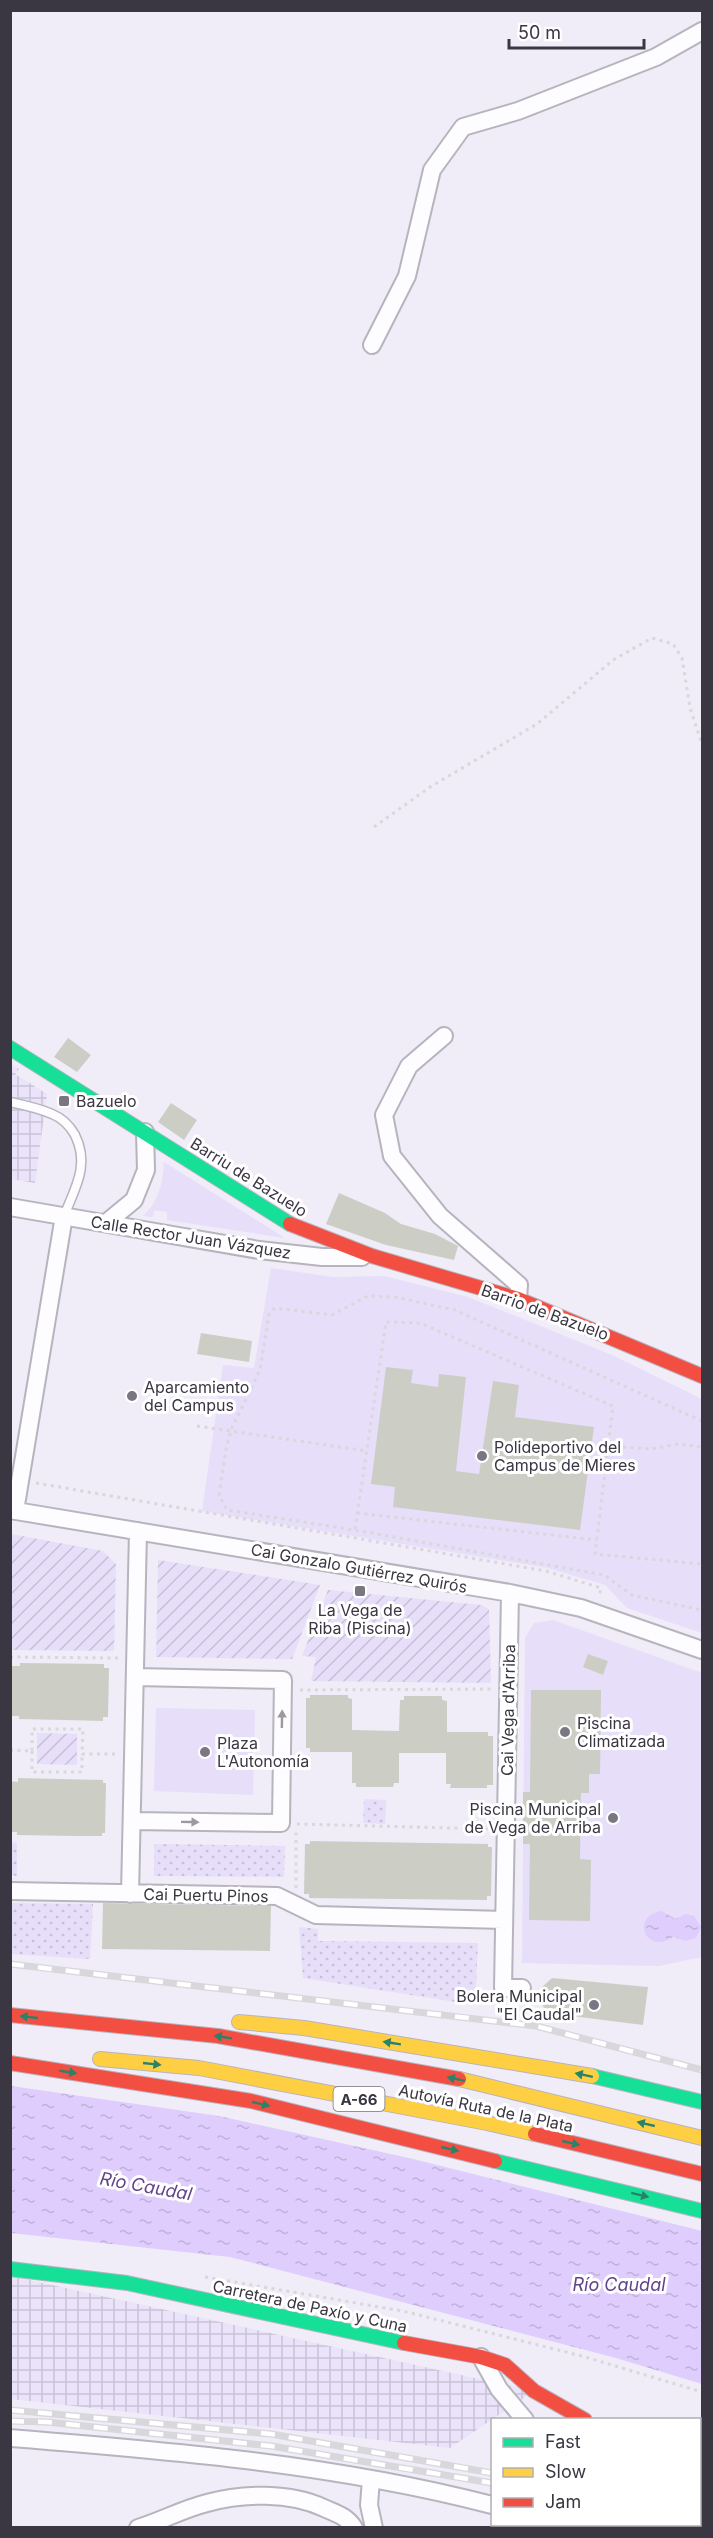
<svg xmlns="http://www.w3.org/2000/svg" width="713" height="2538" font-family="Inter,sans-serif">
	<defs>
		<pattern id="industrial-grid" width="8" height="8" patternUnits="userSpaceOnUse" patternTransform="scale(1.5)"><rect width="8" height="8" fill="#eae3f9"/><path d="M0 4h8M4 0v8" fill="none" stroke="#c9c3d7"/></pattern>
		<pattern id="park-dots" width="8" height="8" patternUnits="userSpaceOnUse" patternTransform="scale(1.5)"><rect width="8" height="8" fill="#e7def9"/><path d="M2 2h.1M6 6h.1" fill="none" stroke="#c7bfd7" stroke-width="1.8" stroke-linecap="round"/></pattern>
		<pattern id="garden-furrows" width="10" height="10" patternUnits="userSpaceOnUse" patternTransform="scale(1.5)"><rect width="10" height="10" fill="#e7def9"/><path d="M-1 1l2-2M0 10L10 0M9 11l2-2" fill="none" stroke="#c7bfd7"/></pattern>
		<pattern id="water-ripples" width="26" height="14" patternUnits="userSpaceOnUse" patternTransform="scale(1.5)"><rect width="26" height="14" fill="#decdfd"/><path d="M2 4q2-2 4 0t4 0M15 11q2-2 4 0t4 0" fill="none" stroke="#bfb1da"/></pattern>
	</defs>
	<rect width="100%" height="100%" fill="#f0ecf8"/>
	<path fill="url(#industrial-grid)" d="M 10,1063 L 19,1069 L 15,1074 L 47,1094 L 35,1183 L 11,1179 Z
		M 11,2276 L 534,2391 L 450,2448 L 11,2399 Z"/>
	<path fill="#e7def9" d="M 164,1162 L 285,1238 L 167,1220 L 167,1212 L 154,1210 L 153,1217 L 143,1216 C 159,1201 163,1183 164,1162 Z
		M 271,1268 L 333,1277 L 384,1276 L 468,1297 L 612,1355 L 702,1399 L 702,1633 L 627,1608 L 605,1585 L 548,1568 L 202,1511 L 223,1365 L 254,1368 Z
		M 553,1620 L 702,1673 L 702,1957 L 659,1966 L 522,1963 L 525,1638 L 534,1623 Z
		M 156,1708 L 255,1710 L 253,1795 L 154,1791 Z"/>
	<path fill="url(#park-dots)" d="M 364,1799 L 386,1800 L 385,1824 L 363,1823 Z
		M 11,1842 L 17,1843 L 17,1876 L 11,1875 Z
		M 154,1844 L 285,1846 L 284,1877 L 154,1876 Z
		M 10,1903 L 93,1904 L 90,1959 L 11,1954 Z
		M 299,1927 L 318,1929 L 318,1941 L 478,1943 L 475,2005 L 303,1978 Z"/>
	<path fill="url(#garden-furrows)" d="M 11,1534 L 103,1551 L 116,1564 L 114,1651 L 11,1650 Z
		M 158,1560 L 320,1585 L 292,1659 L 156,1657 Z
		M 328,1590 L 481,1605 L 489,1609 L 491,1683 L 311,1681 L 316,1657 L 302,1656 Z
		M 37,1733 L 77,1734 L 77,1765 L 37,1764 Z"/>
	<path fill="url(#water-ripples)" d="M 662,1911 L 675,1919 L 686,1914 L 694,1916 L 701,1927 L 696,1938 L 686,1941 L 673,1937 C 645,1956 630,1915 662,1911 Z
		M 11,2086 L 219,2116 L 413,2159 L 702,2231 L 702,2384 L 616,2358 L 230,2257 L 11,2233 Z"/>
	<path fill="#cccec6" d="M 68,1038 L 91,1055 L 77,1072 L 54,1057 Z
		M 171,1103 L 197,1120 L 184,1140 L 158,1122 Z
		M 339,1193 L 385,1213 L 401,1224 L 435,1234 L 458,1246 L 454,1260 L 386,1245 L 326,1224 Z
		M 201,1333 L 252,1341 L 249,1362 L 197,1354 Z
		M 386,1367 L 413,1370 L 411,1383 L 438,1387 L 439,1374 L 466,1377 L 456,1471 L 479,1474 L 493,1381 L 519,1385 L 515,1417 L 594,1427 L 580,1530 L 393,1507 L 395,1487 L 371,1484 Z
		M 588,1654 L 608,1661 L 603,1675 L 583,1667 Z
		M 20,1663 L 104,1664 L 104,1668 L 109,1668 L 108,1717 L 103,1717 L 103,1721 L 65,1720 L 19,1719 L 19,1716 L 10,1716 L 10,1666 L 20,1666 Z
		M 531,1690 L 601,1690 L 600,1774 L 589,1774 L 589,1793 L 581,1793 L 580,1859 L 591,1860 L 590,1921 L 529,1920 L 530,1844 L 523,1844 L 523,1792 L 530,1792 Z
		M 310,1695 L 348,1695 L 348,1698 L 352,1699 L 352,1730 L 399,1731 L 400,1700 L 404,1700 L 404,1696 L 442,1696 L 442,1700 L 447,1701 L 447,1732 L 488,1732 L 488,1736 L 493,1736 L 493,1785 L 487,1785 L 487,1788 L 450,1788 L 451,1784 L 446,1784 L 446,1753 L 399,1753 L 399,1783 L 394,1783 L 393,1787 L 356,1787 L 356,1783 L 352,1783 L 352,1752 L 310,1752 L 310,1748 L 306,1748 L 306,1698 L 310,1698 Z
		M 18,1778 L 103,1780 L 103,1783 L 106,1783 L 105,1833 L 102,1833 L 102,1836 L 76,1836 L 17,1835 L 17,1832 L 10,1832 L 10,1781 L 18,1782 Z
		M 310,1841 L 488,1844 L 488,1847 L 492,1847 L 491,1896 L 487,1896 L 487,1900 L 309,1898 L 309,1894 L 304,1894 L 305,1844 L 310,1844 Z
		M 103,1903 L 271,1906 L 270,1951 L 102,1949 Z
		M 552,1978 L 648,1987 L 643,2025 L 548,2013 L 540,2002 L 541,1988 Z"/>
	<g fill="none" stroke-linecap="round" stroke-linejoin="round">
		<defs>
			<path id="lane" d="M 10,1102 C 24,1105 39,1108 52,1114 C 62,1118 70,1126 75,1135 C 90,1165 75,1188 64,1216"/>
			<path id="street" d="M 372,345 L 407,276 L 432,170 L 463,127 L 518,111 L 656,57 L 702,31
				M 444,1036 L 409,1066 L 384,1115 L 392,1156 L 440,1216 L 519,1285 L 518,1299
				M 10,1207 L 259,1250 L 322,1257 L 362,1257
				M 106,1223 L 134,1200 L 146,1170 L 145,1132
				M 10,1510 L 510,1593 L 581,1608 L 702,1650
				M 15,1511 L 64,1216
				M 510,1593 L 503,1988 L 522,1988
				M 132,1821 L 281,1823 L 283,1680 L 135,1677
				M 10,1891 L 277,1896 L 316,1915 L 504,1920
				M 130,1894 L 138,1531
				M 481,2357 L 499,2389 L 525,2420
				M 10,2438 C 172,2451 335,2464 492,2505
				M 371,2479 L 369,2505 L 374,2528
				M 138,2528 C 161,2521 183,2509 207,2503 C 243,2493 290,2492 324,2508 C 335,2513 347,2516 354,2528"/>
			<path id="fast" d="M 10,1048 L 290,1224
				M 592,2076 L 702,2102
				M 495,2161 L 702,2211
				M 10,2269 L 127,2283 L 404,2343"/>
			<path id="slow" d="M 239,2022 L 304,2028 L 592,2076
				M 100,2059 L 199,2068 L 487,2123 L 535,2134
				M 459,2079 L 702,2138"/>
			<path id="jam" d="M 290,1224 L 372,1256 L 518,1299 L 702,1376
				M 10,2015 L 218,2036 L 459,2079
				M 10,2063 L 251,2101 L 495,2161
				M 535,2134 L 702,2174
				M 404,2343 L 481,2357 L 505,2365 L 534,2391 L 585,2420
				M 700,2460 L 702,2461"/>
		</defs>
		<use href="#lane" stroke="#b7b4be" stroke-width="11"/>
		<use href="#street" stroke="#b7b4be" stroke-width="20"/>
		<use href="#fast" stroke="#b7b4be" stroke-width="16"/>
		<use href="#slow" stroke="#b7b4be" stroke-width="16"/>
		<use href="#jam" stroke="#b7b4be" stroke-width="16"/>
		<path stroke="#d8d7db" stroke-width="3" stroke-dasharray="3 4.5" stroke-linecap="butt" d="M 374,827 L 430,787 L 537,724 L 613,660 L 652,638 L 673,644 L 682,658 L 690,708 L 702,744
			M 702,1421 L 455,1310 L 395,1297 L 368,1296 L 332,1315 L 275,1308 L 269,1314 L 260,1370 L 231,1430 L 226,1449 L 219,1495 L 227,1510 L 355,1530 L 604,1575 L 632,1595 L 702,1610
			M 197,1426 L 367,1451
			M 608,1446 L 652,1449 L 678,1444 L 702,1447
			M 36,1483 L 546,1571 L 601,1588 L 599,1597
			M 357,1513 L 597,1540
			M 355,1529 L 386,1322 L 420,1323 L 613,1406 L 595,1554 L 702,1564
			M 10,1657 L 120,1658
			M 300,1690 L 492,1689
			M 10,1750 L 32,1751 L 32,1729 L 83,1729 L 82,1754 L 116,1754
			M 32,1751 L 32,1772 L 82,1772 L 82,1754
			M 297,1824 L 489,1829
			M 296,1888 L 296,1831
			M 205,2277 L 403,2311 L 582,2356 L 702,2392
			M 604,2524 L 621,2528"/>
		<use href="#lane" stroke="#fdfcfe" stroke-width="8"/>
		<use href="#street" stroke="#fdfcfe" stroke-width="16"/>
		<use href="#fast" stroke="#16e098" stroke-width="14"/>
		<use href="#slow" stroke="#ffcf43" stroke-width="14"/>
		<use href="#jam" stroke="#f24e42" stroke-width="14"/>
		<defs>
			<path id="rail" d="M 10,1964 L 536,2026 L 702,2070
				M 10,2410 L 271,2434 L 492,2473
				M 10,2421 L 47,2422 L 271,2446 L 492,2483
				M 700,2511 L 702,2512
				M 700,2521 L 702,2522"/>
		</defs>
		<use href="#rail" stroke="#d8d7db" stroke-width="7"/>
		<use href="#rail" stroke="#fff" stroke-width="4.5" stroke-dasharray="14" stroke-linecap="butt"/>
	</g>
	<defs><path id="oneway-solid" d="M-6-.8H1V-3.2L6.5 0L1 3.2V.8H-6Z" transform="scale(1.5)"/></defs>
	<g fill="#9c99a0">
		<use href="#oneway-solid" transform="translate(282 1719) rotate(-89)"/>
		<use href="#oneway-solid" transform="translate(190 1822) rotate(1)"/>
	</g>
	<g fill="#2a8269">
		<use href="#oneway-solid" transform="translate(29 2017) rotate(-174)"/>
		<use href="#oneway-solid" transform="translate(223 2037) rotate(-171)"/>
		<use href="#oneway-solid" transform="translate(392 2043) rotate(-171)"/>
		<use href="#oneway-solid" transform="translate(152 2064) rotate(6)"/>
		<use href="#oneway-solid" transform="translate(68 2072) rotate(9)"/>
		<use href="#oneway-solid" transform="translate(584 2075) rotate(-168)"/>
		<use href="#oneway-solid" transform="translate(456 2079) rotate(-168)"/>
		<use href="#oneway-solid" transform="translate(261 2104) rotate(13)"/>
		<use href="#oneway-solid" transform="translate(646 2124) rotate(-167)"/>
		<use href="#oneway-solid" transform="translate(571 2143) rotate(13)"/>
		<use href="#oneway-solid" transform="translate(450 2149) rotate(13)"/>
		<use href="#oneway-solid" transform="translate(640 2195) rotate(14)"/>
	</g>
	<g fill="#7a7682" stroke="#fff" stroke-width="2">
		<rect x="58" y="1095" width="12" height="12" rx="3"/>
		<circle cx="132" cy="1396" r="6"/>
		<circle cx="482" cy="1456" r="6"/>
		<rect x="354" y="1585" width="12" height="12" rx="3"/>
		<circle cx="565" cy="1732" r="6"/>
		<circle cx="205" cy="1752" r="6"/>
		<circle cx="613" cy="1818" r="6"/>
		<circle cx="594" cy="2005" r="6"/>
	</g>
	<g text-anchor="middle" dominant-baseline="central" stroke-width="6" stroke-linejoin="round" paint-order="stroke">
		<rect fill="#fff" stroke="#75727b" stroke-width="1.5" x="333.5" y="2087" width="51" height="24" rx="4.5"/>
		<g font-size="15" font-weight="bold" fill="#3a3642">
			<text x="359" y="2099">A-66</text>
		</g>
		<g font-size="16" fill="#3a3642" stroke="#fff" text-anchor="start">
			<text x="76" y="1101">Bazuelo</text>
			<text x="144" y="1387">Aparcamiento<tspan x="144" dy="18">del Campus</tspan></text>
			<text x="494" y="1447">Polideportivo del<tspan x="494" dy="18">Campus de Mieres</tspan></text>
			<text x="360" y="1610" text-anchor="middle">La Vega de<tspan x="360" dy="18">Riba (Piscina)</tspan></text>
			<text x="577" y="1723">Piscina<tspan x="577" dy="18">Climatizada</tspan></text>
			<text x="217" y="1743">Plaza<tspan x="217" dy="18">L'Autonomía</tspan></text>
			<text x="601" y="1809" text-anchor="end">Piscina Municipal<tspan x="601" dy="18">de Vega de Arriba</tspan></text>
			<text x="582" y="1996" text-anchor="end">Bolera Municipal<tspan x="582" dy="18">"El Caudal"</tspan></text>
		</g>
		<g font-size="16" fill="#3a3642" stroke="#fff">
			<text transform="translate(249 1177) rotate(32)">Barriu de Bazuelo</text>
			<text transform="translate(191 1237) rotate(9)">Calle Rector Juan Vázquez</text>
			<text transform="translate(545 1312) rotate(20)">Barrio de Bazuelo</text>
			<text transform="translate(359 1568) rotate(10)">Cai Gonzalo Gutiérrez Quirós</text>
			<text transform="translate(508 1710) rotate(-89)">Cai Vega d'Arriba</text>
			<text transform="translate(206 1895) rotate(1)">Cai Puertu Pinos</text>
			<text transform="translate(486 2108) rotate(12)">Autovía Ruta de la Plata</text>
			<text transform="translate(310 2306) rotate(12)">Carretera de Paxío y Cuna</text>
		</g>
		<g font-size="18" font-style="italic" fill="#62438d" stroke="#fff">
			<text transform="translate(146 2186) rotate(10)">Río Caudal</text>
			<text x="619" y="2284">Río Caudal</text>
		</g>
	</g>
	<rect width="713" height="2538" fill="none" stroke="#3a3642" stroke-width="24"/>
	<rect x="491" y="2418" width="210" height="108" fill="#ffffff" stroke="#b0afb3" stroke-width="1.5"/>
	<rect x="503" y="2438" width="30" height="9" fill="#16e098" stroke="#b0afb3" stroke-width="1.5"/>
	<text x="545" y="2448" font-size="18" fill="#3a3642">Fast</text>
	<rect x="503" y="2468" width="30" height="9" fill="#ffcf43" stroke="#b0afb3" stroke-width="1.5"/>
	<text x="545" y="2478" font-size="18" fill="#3a3642">Slow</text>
	<rect x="503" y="2498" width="30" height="9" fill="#f24e42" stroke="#b0afb3" stroke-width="1.5"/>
	<text x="545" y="2508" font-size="18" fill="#3a3642">Jam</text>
	<path d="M509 39v9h135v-9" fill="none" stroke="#3a3642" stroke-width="3"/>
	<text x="518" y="39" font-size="18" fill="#3a3642" stroke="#ffffff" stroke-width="4.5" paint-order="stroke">50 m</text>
</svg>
